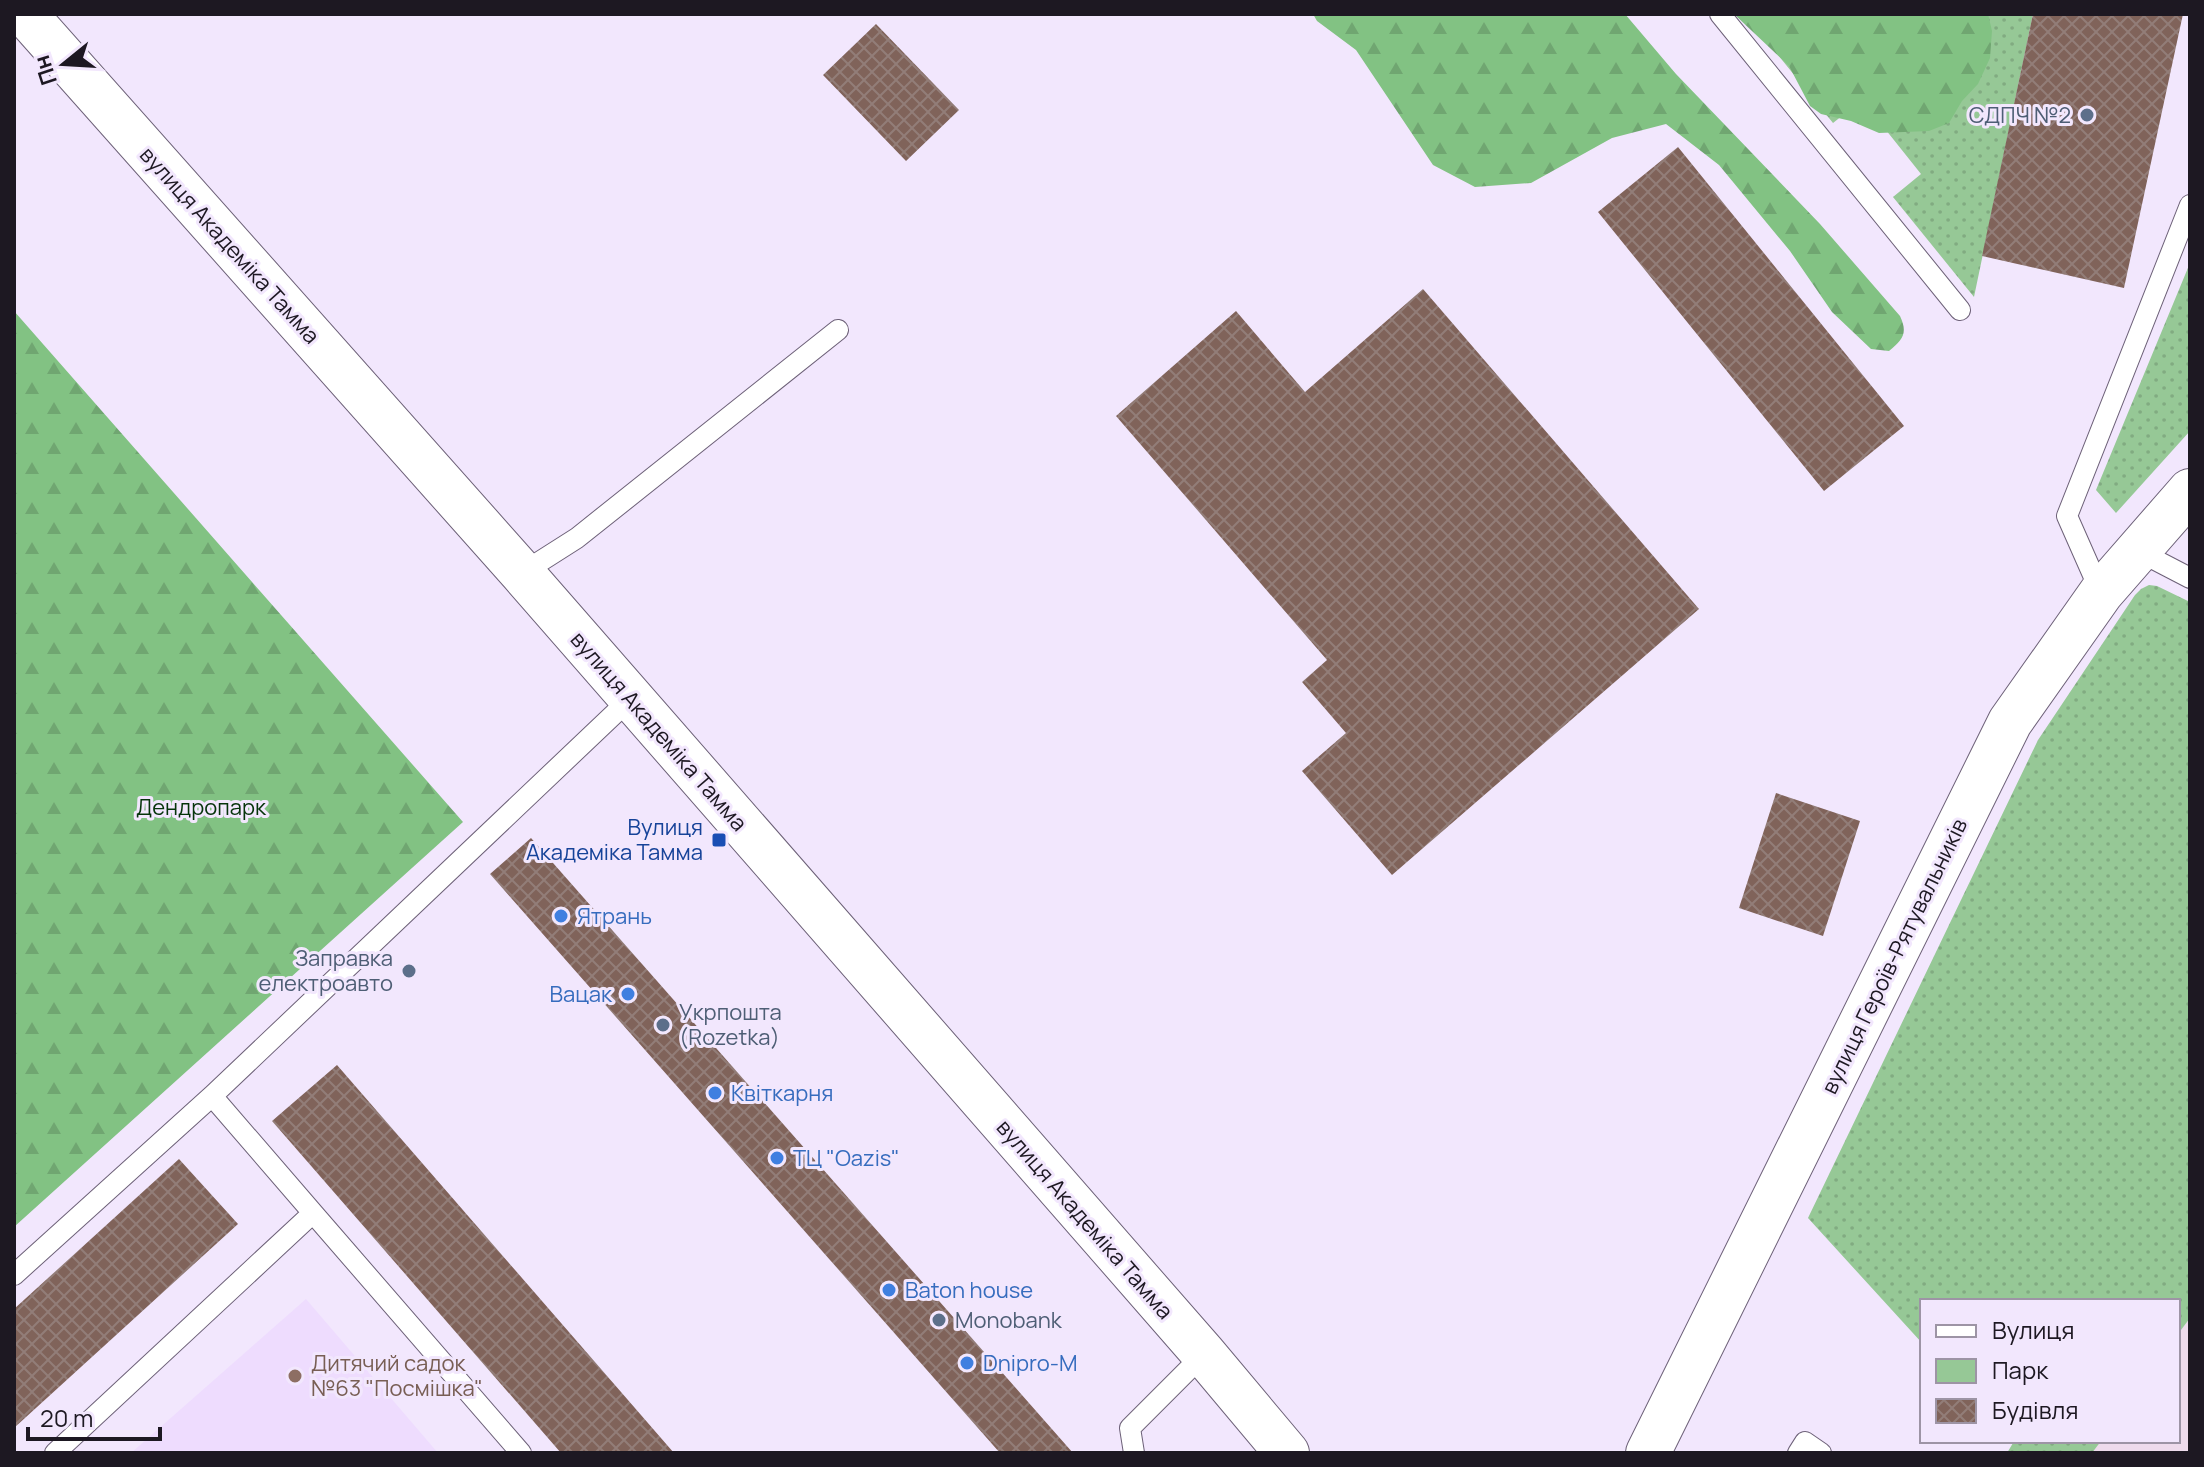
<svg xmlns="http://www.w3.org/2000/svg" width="2204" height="1467" font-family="Manrope,sans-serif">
	<defs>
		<pattern id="green-dots" width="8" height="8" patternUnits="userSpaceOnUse" patternTransform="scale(2)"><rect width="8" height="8" fill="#96c896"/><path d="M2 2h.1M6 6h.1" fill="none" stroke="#81ab81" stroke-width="1.8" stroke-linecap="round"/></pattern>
		<pattern id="forest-firs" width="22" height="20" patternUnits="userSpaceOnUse" patternTransform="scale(2)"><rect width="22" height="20" fill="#82c283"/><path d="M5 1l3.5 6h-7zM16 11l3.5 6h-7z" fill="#70a671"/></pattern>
		<pattern id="building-cross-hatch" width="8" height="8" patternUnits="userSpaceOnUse" patternTransform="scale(2)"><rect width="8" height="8" fill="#80635a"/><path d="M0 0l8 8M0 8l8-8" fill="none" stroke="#927d78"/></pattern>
	</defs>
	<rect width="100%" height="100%" fill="#f2e7fd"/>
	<path fill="#eedbec" d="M 2190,1318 L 2190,1453 L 2092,1453 L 2101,1441 L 2178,1441 L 2178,1334 Z"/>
	<path fill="#eedcfe" d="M 306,1299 L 438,1453 L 131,1453 Z"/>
	<path fill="url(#green-dots)" d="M 1745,14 L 2033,14 L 1974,297 L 1893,197 L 1921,174 L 1862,100 L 1833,123 Z
		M 2190,263 L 2190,431 L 2116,513 L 2096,490 Z
		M 2149,585 L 2157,586 L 2190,602 L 2190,1318 L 2178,1334 L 2178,1301 L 1922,1301 L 1922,1343 L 1808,1218 L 2038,740 L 2135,595 L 2141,589 Z
		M 2012,1441 L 2101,1441 L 2092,1453 L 2007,1453 L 2013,1443 Z"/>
	<path fill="url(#forest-firs)" d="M 1313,14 L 1625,14 L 1676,74 L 1820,224 L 1900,316 C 1908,333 1903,340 1889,351 L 1871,349 L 1832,312 L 1790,251 L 1719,165 L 1666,124 L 1612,138 L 1531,183 L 1475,187 L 1433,165 L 1356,50 L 1317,21 Z
		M 1734,14 L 1988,14 L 1992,31 L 1990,58 L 1978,84 L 1962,101 L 1949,123 L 1929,131 L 1879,133 L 1851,121 L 1821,114 L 1810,106 L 1789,66 Z
		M 14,311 L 463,822 L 14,1227 Z"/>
	<path fill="url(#building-cross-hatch)" d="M 2033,14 L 2183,14 L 2124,288 L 1982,256 Z
		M 876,24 L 959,110 L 906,161 L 823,75 Z
		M 1678,147 L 1904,426 L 1824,491 L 1598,212 Z
		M 1423,289 L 1699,609 L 1392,875 L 1302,771 L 1346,733 L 1302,682 L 1327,660 L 1116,416 L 1236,311 L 1305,392 Z
		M 1776,793 L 1860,821 L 1823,936 L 1739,908 Z
		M 531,838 L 1073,1453 L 1000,1453 L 490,874 Z
		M 337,1065 L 674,1453 L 561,1453 L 272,1121 Z
		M 179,1159 L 238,1224 L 14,1428 L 14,1309 Z"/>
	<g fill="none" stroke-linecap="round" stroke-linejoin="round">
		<defs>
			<path id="lane" d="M 1720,14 L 1960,310
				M 2138,551 L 2190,578
				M 522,573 L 577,538 L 838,330
				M 2101,593 L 2067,516 L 2190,205
				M 313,1213 L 521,1453
				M 14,1275 L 212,1096 L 630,699
				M 55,1453 L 313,1213 L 212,1096
				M 1134,1453 L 1130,1428 L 1204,1354
				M 1798,1453 L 1805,1442 L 1821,1453"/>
			<path id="secondary" d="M 25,14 L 522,573 L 1204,1354 L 1287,1453
				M 1648,1453 L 2010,722 L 2101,593 L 2190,491"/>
		</defs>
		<use href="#lane" stroke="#6d6178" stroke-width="22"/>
		<use href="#secondary" stroke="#6d6178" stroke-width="46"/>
		<use href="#lane" stroke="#fff" stroke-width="20"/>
		<use href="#secondary" stroke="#fff" stroke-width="44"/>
	</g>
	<g fill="#5c6f8a" stroke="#f2e7fd" stroke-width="3">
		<circle cx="2087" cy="115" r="8"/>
		<circle cx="409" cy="971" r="8"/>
		<circle cx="663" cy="1025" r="8"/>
		<circle cx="939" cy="1320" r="8"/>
	</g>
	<rect fill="#1a4fb4" stroke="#f2e7fd" stroke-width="3" x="711" y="832" width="16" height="16" rx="4"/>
	<g fill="#3f7fe0" stroke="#f2e7fd" stroke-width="3">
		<circle cx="561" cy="916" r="8"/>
		<circle cx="628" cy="994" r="8"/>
		<circle cx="715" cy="1093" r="8"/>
		<circle cx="777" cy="1158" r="8"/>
		<circle cx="889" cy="1290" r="8"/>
		<circle cx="967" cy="1363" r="8"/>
	</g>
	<circle fill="#8d6e63" stroke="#f2e7fd" stroke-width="3" cx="295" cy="1376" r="8"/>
	<g text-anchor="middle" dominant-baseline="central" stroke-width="6" stroke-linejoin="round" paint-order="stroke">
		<g font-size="22" fill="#4e5e75" stroke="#f2e7fd" text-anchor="end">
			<text x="2071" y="115">СДПЧ №2</text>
			<text x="393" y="958">Заправка<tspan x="393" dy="25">електроавто</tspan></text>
			<text x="679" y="1012" text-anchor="start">Укрпошта<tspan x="679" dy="25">(Rozetka)</tspan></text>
			<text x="955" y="1320" text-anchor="start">Monobank</text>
		</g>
		<g font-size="22" fill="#1d1822" stroke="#f2e7fd">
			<text transform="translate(230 245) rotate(48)">вулиця Академіка Тамма</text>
			<text transform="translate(659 731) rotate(49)">вулиця Академіка Тамма</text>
			<text transform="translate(1894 956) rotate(-64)">вулиця Героїв-Рятувальників</text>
			<text transform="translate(1085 1219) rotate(49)">вулиця Академіка Тамма</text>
		</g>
		<g font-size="22" fill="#05340a" stroke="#f2e7fd">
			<text x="201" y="807">Дендропарк</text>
		</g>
		<g font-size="22" fill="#164399" stroke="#f2e7fd" text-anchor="end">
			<text x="703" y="827">Вулиця<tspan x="703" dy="25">Академіка Тамма</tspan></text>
		</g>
		<g font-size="22" fill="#366cbe" stroke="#f2e7fd" text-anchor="start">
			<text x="577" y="916">Ятрань</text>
			<text x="612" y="994" text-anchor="end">Вацак</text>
			<text x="731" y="1093">Квіткарня</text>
			<text x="793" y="1158">ТЦ "Oazis"</text>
			<text x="905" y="1290">Baton house</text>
			<text x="983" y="1363">Dnipro-M</text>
		</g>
		<g font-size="22" fill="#785e54" stroke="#f2e7fd" text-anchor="start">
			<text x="311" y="1363">Дитячий садок<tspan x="311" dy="25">№63 "Посмішка"</tspan></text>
		</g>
	</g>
	<rect width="2204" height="1467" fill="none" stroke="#1d1822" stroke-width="32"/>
	<rect x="1920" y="1299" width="260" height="144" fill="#f2e7fd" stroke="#9d94a5" stroke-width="2"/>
	<rect x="1936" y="1325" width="40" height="12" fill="#ffffff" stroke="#9d94a5" stroke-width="2"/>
	<text x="1992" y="1339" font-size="24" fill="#1d1822">Вулиця</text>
	<rect x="1936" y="1359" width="40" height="24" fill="#96c896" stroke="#9d94a5" stroke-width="2"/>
	<text x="1992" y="1379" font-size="24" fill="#1d1822">Парк</text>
	<rect x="1936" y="1399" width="40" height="24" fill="url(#building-cross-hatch)" stroke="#9d94a5" stroke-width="2"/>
	<text x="1992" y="1419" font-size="24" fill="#1d1822">Будівля</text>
	<g transform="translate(64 64) rotate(252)" stroke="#f2e7fd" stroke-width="6" paint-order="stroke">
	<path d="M0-6L14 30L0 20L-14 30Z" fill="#1d1822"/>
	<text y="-12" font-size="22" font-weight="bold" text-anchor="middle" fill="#1d1822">Пн</text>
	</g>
	<path d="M28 1427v12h132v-12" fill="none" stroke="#1d1822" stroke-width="4"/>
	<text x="40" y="1427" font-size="24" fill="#1d1822" stroke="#f2e7fd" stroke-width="6" paint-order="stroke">20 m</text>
</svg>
